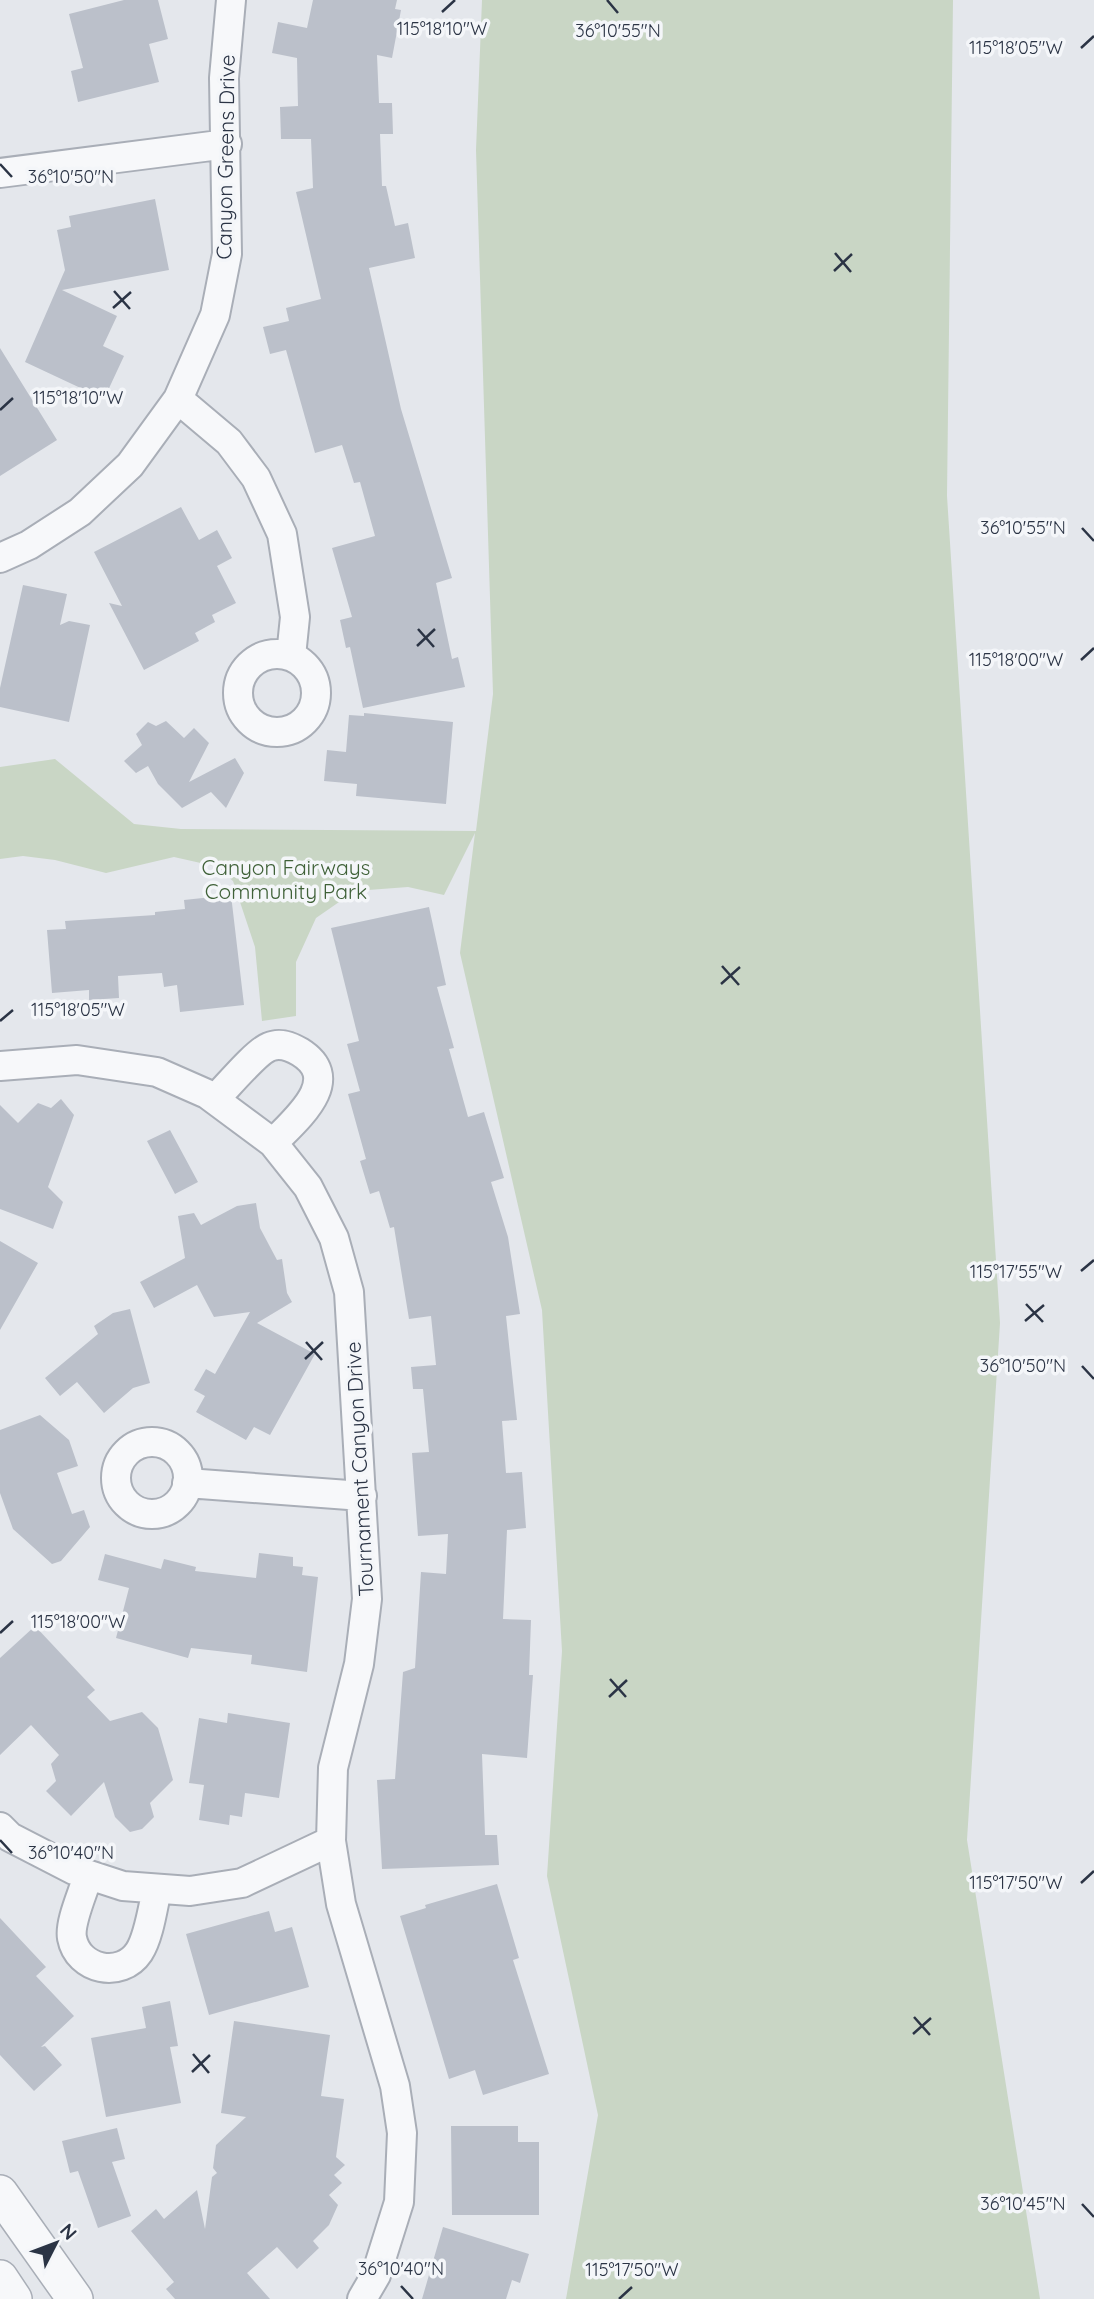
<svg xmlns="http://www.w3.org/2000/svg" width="1094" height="2299" font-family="Quicksand,sans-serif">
	<rect width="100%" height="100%" fill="#e4e7ec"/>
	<path fill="#c9d6c5" d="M 482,0 L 953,0 L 947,496 L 1000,1323 L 967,1840 L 1040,2299 L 566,2299 L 598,2115 L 547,1876 L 562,1651 L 542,1310 L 460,953 L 475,833 L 444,895 L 408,887 L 355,891 L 316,918 L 296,962 L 296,1016 L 262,1021 L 255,947 L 233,881 L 214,866 L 174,857 L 106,873 L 55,860 L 23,856 L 0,859 L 0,767 L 55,759 L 134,824 L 181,829 L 476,831 L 493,694 L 476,150 Z"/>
	<path fill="#bbc0ca" d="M 124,0 L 158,0 L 168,39 L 149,44 L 159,82 L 78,102 L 71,71 L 83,68 L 69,14 Z
		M 313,0 L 397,0 L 395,9 L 401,10 L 392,58 L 377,55 L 379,103 L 392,103 L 393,134 L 380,134 L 382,186 L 386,186 L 395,226 L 408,223 L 415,258 L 369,268 L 401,409 L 452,578 L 436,583 L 452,659 L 458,657 L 465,687 L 363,708 L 350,647 L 346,648 L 340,620 L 352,617 L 332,548 L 375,536 L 360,482 L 354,483 L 342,445 L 315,453 L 286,350 L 270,354 L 263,327 L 289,321 L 286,308 L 321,299 L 296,192 L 313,188 L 311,139 L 281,139 L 280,107 L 298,106 L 297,58 L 272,53 L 278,22 L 307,28 Z
		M 155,199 L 169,270 L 62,290 L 117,316 L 103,346 L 124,356 L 104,399 L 25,362 L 65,270 L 57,230 L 71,227 L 69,216 Z
		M 0,348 L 57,440 L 0,476 Z
		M 181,507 L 199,540 L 217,530 L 232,558 L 217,566 L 236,603 L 212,615 L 215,622 L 195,633 L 199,641 L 144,670 L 109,603 L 122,606 L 94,552 Z
		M 23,585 L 67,594 L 60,625 L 69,621 L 90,625 L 69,722 L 0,707 L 0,688 Z
		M 364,713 L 453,722 L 446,804 L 356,796 L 357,784 L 324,781 L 327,750 L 346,752 L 349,715 L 364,716 Z
		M 166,721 L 184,738 L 194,728 L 209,743 L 189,782 L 235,758 L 244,773 L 226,808 L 211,792 L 182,808 L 158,784 L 148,766 L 136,773 L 124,761 L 142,745 L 136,734 L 148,722 L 156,726 Z
		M 231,895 L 244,1005 L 180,1012 L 177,985 L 164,987 L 162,973 L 118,976 L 119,998 L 89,1000 L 89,990 L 52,993 L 47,930 L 66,929 L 65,921 L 155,915 L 155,912 L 185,909 L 184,900 Z
		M 429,907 L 446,985 L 437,987 L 454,1048 L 449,1049 L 468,1117 L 484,1112 L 504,1178 L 491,1182 L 508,1237 L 520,1314 L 506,1316 L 517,1420 L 502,1421 L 506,1473 L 522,1472 L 526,1528 L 507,1530 L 503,1619 L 531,1620 L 529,1675 L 533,1675 L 527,1758 L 482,1754 L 485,1835 L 497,1835 L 499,1865 L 382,1869 L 377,1780 L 395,1779 L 403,1672 L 415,1668 L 421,1572 L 446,1574 L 448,1534 L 418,1536 L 412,1453 L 429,1452 L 423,1389 L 413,1389 L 411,1367 L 436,1365 L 431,1316 L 409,1319 L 394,1227 L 390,1228 L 379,1191 L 370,1194 L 360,1161 L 366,1159 L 348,1094 L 360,1091 L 347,1044 L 359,1041 L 331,928 Z
		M 61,1099 L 74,1115 L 48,1187 L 63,1202 L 53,1229 L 0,1209 L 0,1105 L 18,1123 L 38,1103 L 51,1108 Z
		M 170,1130 L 198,1182 L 175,1194 L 147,1141 Z
		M 256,1203 L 260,1228 L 277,1260 L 282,1259 L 287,1293 L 292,1302 L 257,1323 L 315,1354 L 270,1435 L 254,1427 L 246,1440 L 196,1412 L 205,1396 L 194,1390 L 206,1369 L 215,1374 L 250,1312 L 214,1317 L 197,1285 L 154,1308 L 140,1282 L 185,1258 L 178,1216 L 194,1213 L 201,1225 L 237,1206 Z
		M 0,1241 L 38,1263 L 0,1330 Z
		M 130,1309 L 150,1383 L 133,1388 L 104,1413 L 77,1382 L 60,1396 L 45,1378 L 98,1334 L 94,1326 L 113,1313 Z
		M 40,1415 L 69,1440 L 78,1466 L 57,1473 L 72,1514 L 84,1510 L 90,1527 L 61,1561 L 52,1564 L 13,1529 L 0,1493 L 0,1430 Z
		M 259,1553 L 293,1557 L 293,1566 L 303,1567 L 302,1575 L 318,1577 L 307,1672 L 251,1664 L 252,1655 L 191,1648 L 188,1658 L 116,1638 L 129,1588 L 98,1580 L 105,1554 L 161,1569 L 164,1559 L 196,1567 L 195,1571 L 256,1578 Z
		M 35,1626 L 95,1690 L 87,1697 L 110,1721 L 142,1712 L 158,1728 L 173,1780 L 150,1803 L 154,1817 L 142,1829 L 130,1832 L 115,1817 L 104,1782 L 71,1816 L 46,1791 L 56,1781 L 51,1764 L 59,1755 L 31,1725 L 0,1755 L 0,1658 Z
		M 228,1713 L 290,1723 L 279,1798 L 245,1793 L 242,1817 L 230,1815 L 229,1825 L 199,1820 L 204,1785 L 189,1783 L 199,1718 L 227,1723 Z
		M 497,1884 L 519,1958 L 513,1960 L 549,2074 L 483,2095 L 475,2070 L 449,2079 L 400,1916 L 426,1908 L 425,1905 Z
		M 269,1911 L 275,1932 L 292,1927 L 309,1987 L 209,2015 L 186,1934 Z
		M 0,1918 L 46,1967 L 36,1976 L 74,2016 L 41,2047 L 45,2046 L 62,2065 L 34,2091 L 0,2055 Z
		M 170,2001 L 178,2046 L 170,2047 L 181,2103 L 106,2117 L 91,2038 L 146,2028 L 142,2007 Z
		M 234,2021 L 330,2035 L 321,2096 L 344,2099 L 336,2157 L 345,2165 L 334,2175 L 342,2183 L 329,2195 L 338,2205 L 329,2225 L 313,2241 L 319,2248 L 297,2269 L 277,2247 L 247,2273 L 270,2299 L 175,2299 L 166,2289 L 174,2282 L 131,2231 L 156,2209 L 164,2219 L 197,2190 L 205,2229 L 212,2177 L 217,2173 L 213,2168 L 216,2145 L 246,2117 L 221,2113 Z
		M 451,2126 L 518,2126 L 518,2142 L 539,2142 L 539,2215 L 452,2215 Z
		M 117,2128 L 125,2159 L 112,2162 L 131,2216 L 98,2228 L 78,2171 L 70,2173 L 62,2141 Z
		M 443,2227 L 529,2254 L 520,2283 L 512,2280 L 506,2299 L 422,2299 Z"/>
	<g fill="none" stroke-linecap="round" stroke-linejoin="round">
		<defs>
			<path id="minor" d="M 0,173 L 227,144
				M 178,399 L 229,442 L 256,478 L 282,534 L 295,617 L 291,656
				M 0,558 L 29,545 L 80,512 L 130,465 L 178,399 L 215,315 L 227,254 L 224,78 L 231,0
				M238 693a39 39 0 1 1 78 0a39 39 0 1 1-78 0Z
				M 0,1066 L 77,1060 L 157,1072 L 207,1094 L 273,1143 L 308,1187 L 334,1238 L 349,1292 L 367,1599 L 359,1664 L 333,1768 L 331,1841 L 341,1904 L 395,2086 L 402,2133 L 399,2202 L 376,2275 L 362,2299
				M 215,1099 C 227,1087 256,1052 269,1047 C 280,1042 290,1046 300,1052 C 345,1080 295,1120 273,1143
				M116 1478a36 36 0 1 1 72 0a36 36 0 1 1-72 0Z
				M 187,1483 L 362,1496
				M 0,1827 L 10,1837 L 74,1870 L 123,1886 L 190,1891 L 242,1883 L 331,1841
				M 88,1875 C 84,1891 69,1922 72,1938 C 78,1970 121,1979 139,1952 C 149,1937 153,1906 157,1889"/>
			<path id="tertiary" d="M 0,2193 L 75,2299
				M 0,2278 L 14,2299"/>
		</defs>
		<use href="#minor" stroke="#a9aeb7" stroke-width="32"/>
		<use href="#tertiary" stroke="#a9aeb7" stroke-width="38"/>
		<use href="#minor" stroke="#f7f8fa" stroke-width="28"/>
		<use href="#tertiary" stroke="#f7f8fa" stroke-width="35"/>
	</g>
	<path fill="none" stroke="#2b3445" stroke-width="2.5" d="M 607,0 L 618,13M 442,12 L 455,0M 1081,48 L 1094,36M 0,164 L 12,177M 835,253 L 851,272M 834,271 L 852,254M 114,291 L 130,309M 113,308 L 131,292M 0,410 L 13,398M 1082,528 L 1094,541M 418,629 L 434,647M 417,646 L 435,629M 1081,660 L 1094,648M 722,966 L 739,985M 721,984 L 740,967M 0,1021 L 13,1010M 1081,1271 L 1094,1260M 1026,1304 L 1043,1322M 1025,1321 L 1044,1305M 306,1342 L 322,1360M 305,1359 L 323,1342M 1082,1366 L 1094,1379M 0,1633 L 13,1621M 610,1679 L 626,1697M 609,1697 L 627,1680M 0,1840 L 12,1853M 1081,1883 L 1094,1871M 914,2017 L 930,2035M 913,2034 L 931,2018M 193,2054 L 209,2073M 192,2072 L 210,2055M 1082,2204 L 1094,2217M 401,2286 L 413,2299M 619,2299 L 632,2287"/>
	<g text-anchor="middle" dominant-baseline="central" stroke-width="7" stroke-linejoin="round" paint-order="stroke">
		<g font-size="21" fill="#2b3445" stroke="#f4f6f9">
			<text transform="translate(225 157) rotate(-89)">Canyon Greens Drive</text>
			<text transform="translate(359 1469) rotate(-93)">Tournament Canyon Drive</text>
		</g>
		<g font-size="21" fill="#3f6138" stroke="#f4f6f9">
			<text x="286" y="867">Canyon Fairways<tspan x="286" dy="24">Community Park</tspan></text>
		</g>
	</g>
	<g font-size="18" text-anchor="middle" fill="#2b3445" stroke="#f4f6f9" stroke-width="7" stroke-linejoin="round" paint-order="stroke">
		<text x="442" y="35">115°18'10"W</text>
		<text x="618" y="37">36°10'55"N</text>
		<text x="1016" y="54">115°18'05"W</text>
		<text x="71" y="183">36°10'50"N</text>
		<text x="78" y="404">115°18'10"W</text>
		<text x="1023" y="534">36°10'55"N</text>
		<text x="1016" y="666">115°18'00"W</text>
		<text x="78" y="1016">115°18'05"W</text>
		<text x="1016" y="1278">115°17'55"W</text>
		<text x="1023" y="1372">36°10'50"N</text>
		<text x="78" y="1628">115°18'00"W</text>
		<text x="71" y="1859">36°10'40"N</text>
		<text x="1016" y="1889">115°17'50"W</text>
		<text x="1023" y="2210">36°10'45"N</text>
		<text x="401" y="2275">36°10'40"N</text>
		<text x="632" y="2276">115°17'50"W</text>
	</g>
	<g transform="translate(56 2243) rotate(48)" stroke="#f4f6f9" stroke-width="5" paint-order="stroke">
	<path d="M0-5L12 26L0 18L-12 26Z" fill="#2b3445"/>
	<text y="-10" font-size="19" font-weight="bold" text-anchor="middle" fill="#2b3445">N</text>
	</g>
</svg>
